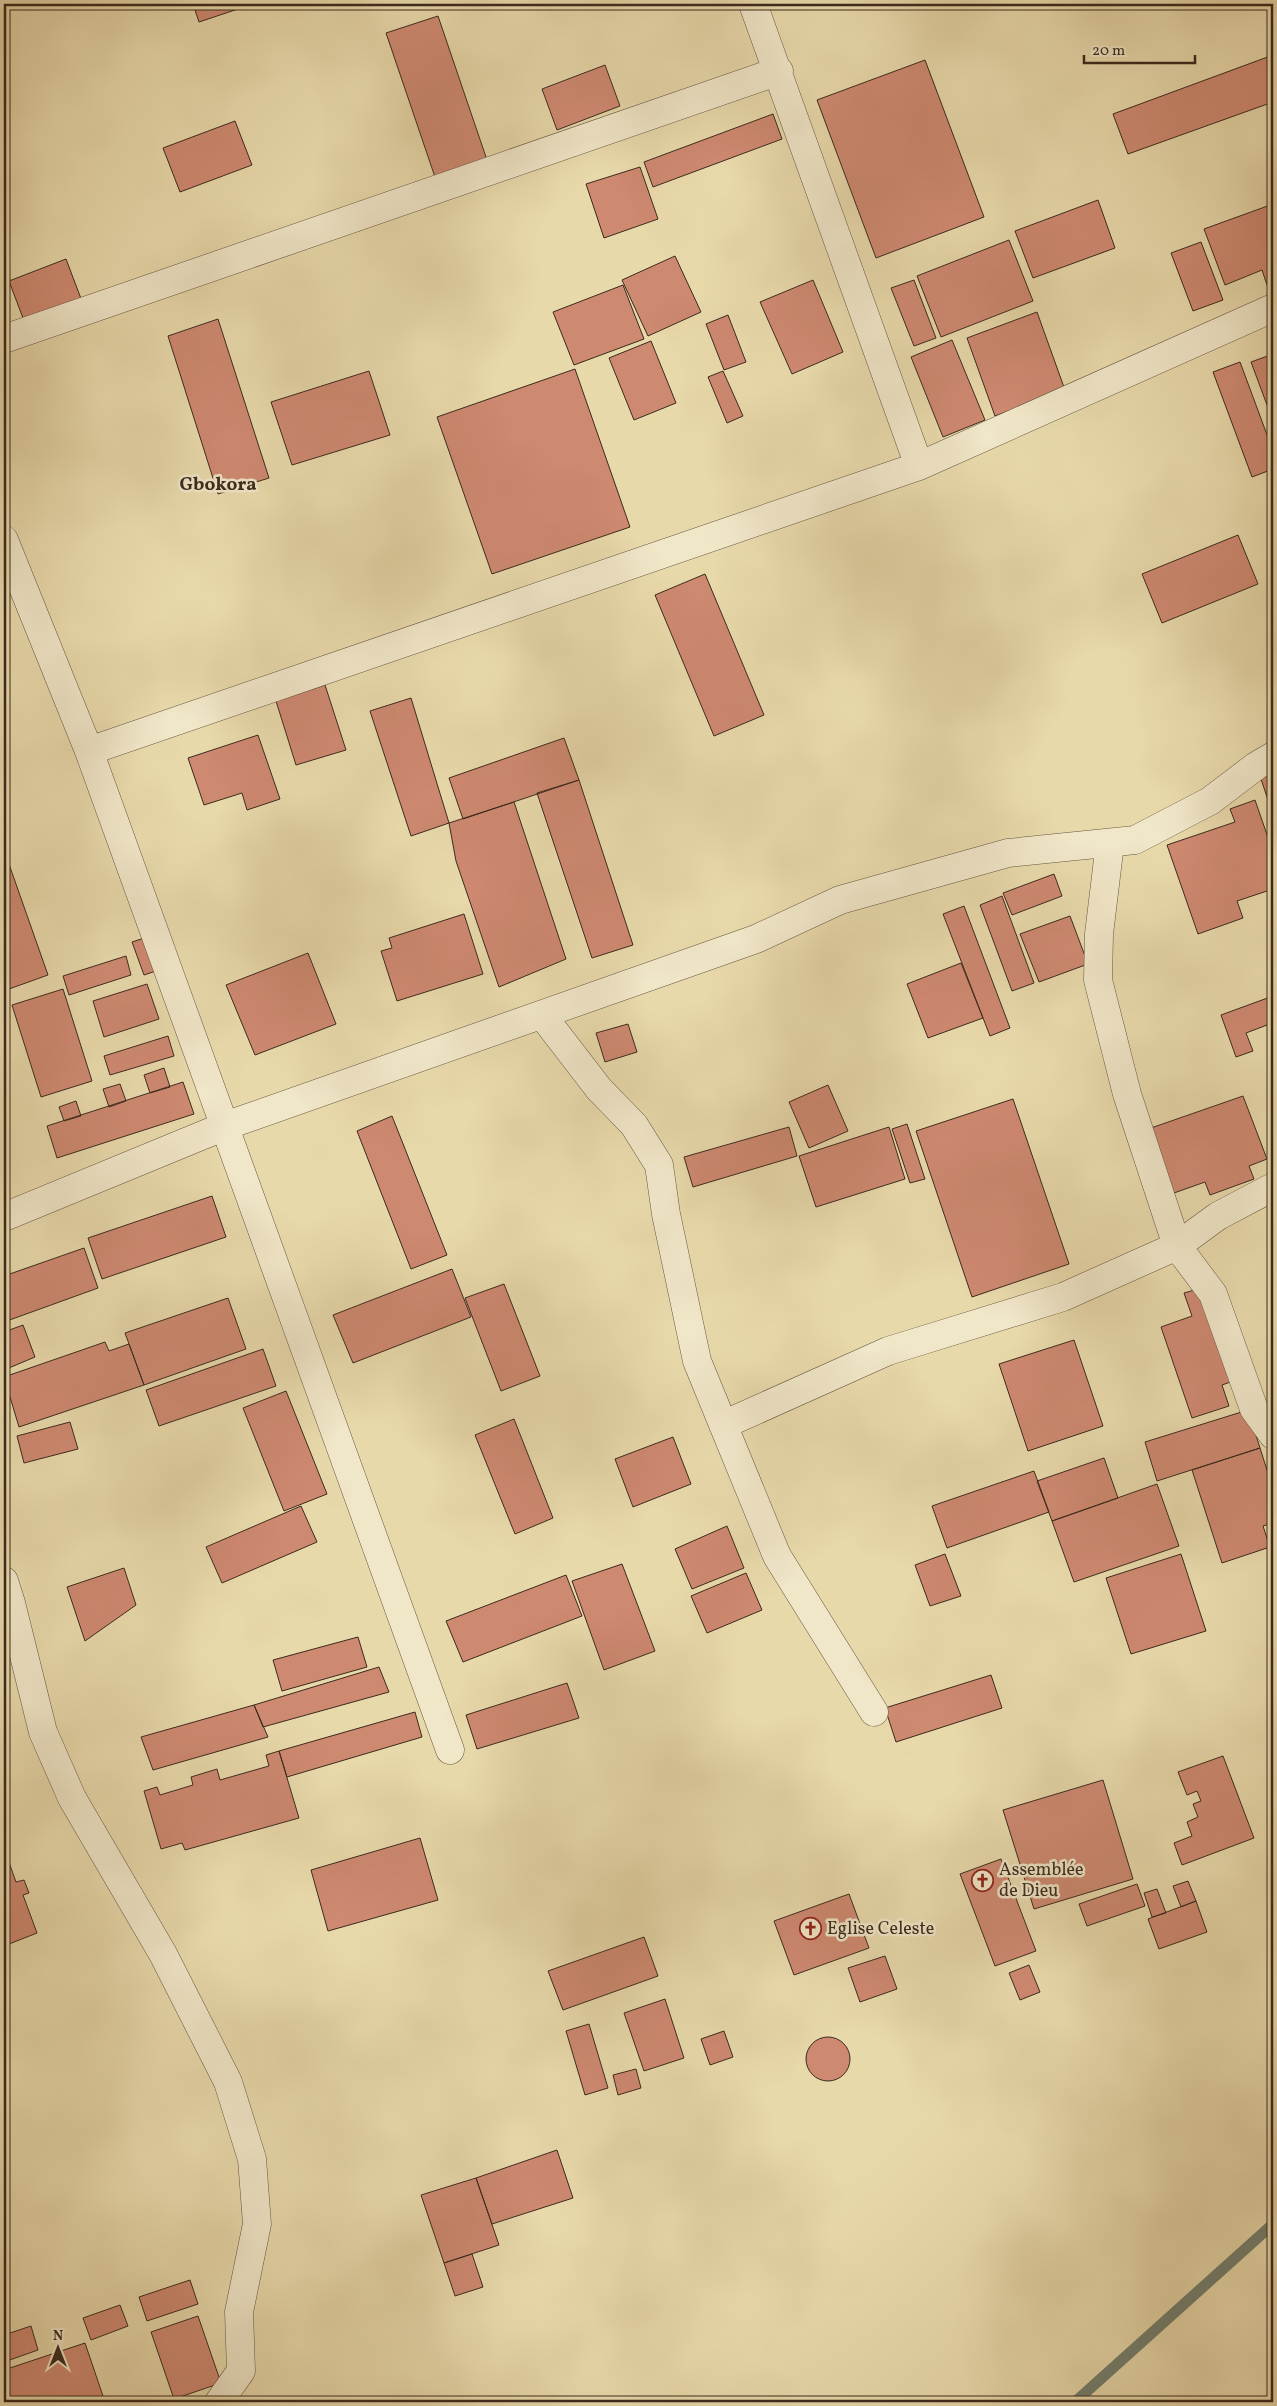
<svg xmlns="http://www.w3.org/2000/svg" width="1277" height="2406" font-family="Vollkorn,serif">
	<rect width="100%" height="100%" fill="#e8d9ab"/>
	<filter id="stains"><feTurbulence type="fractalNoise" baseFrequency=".004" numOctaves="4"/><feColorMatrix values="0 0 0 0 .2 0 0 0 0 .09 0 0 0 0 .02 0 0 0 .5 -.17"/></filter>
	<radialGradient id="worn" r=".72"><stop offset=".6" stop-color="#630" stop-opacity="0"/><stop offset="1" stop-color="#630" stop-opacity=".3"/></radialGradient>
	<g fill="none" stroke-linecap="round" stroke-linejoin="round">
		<path stroke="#728070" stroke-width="11" d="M 1075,2402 L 1273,2224"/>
	</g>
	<path fill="#ce8971" stroke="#3b2a1d" d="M 193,4 L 250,4 L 250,5 L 199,22 Z
		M 438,16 L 488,163 L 436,180 L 386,33 Z
		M 1273,55 L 1273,102 L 1128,154 L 1113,114 Z
		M 925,60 L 984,217 L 876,258 L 817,100 Z
		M 605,65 L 620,106 L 557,130 L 542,89 Z
		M 773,114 L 782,139 L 653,187 L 644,162 Z
		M 235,121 L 252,165 L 180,192 L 163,148 Z
		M 640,167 L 658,219 L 604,238 L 586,184 Z
		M 1098,200 L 1115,248 L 1033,278 L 1015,231 Z
		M 1273,204 L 1273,282 L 1267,285 L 1262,270 L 1225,285 L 1204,229 Z
		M 1009,240 L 1033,301 L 941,337 L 917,276 Z
		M 1201,242 L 1223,300 L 1193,311 L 1171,253 Z
		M 675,256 L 701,312 L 648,336 L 622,280 Z
		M 66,259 L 83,304 L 26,326 L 9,281 Z
		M 813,280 L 843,352 L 792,374 L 760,302 Z
		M 914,280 L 936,338 L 914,346 L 891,288 Z
		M 623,285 L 644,339 L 574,365 L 553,312 Z
		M 1037,312 L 1065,390 L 995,416 L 967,338 Z
		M 728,315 L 746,362 L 724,370 L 706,324 Z
		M 218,319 L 269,478 L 218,494 L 168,336 Z
		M 952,340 L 985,420 L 943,437 L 911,357 Z
		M 651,341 L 676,403 L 634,420 L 609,358 Z
		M 1273,354 L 1273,421 L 1251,362 Z
		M 1240,362 L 1273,451 L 1273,469 L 1252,477 L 1213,372 Z
		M 575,369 L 630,527 L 492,574 L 437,417 Z
		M 369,371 L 390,435 L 292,465 L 271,402 Z
		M 723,371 L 743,416 L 727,423 L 708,377 Z
		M 1238,535 L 1258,584 L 1162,623 L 1142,574 Z
		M 705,574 L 764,715 L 714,736 L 655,595 Z
		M 325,685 L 346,750 L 296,765 L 276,701 Z
		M 411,698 L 449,823 L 411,836 L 370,711 Z
		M 258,735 L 280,799 L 247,810 L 242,793 L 204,805 L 188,758 Z
		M 564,738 L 579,780 L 463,819 L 449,778 Z
		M 1273,768 L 1273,815 L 1259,773 Z
		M 579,780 L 633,945 L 592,958 L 537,793 Z
		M 1255,800 L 1273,852 L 1273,889 L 1237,901 L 1243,918 L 1198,934 L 1167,845 L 1235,822 L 1230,809 Z
		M 514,802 L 566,959 L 499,987 L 456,861 L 449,823 Z
		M 4,850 L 48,975 L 9,989 L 4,974 Z
		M 1054,874 L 1062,896 L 1012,915 L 1003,893 Z
		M 1002,896 L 1034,983 L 1012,991 L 980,905 Z
		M 964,906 L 1010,1028 L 990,1036 L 943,914 Z
		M 464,914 L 483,974 L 397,1001 L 381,951 L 392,948 L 389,938 Z
		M 1070,916 L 1088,964 L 1039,982 L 1020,934 Z
		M 144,938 L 156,971 L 144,975 L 132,942 Z
		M 308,953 L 336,1024 L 255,1055 L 226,985 Z
		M 126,956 L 131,975 L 69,995 L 63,976 Z
		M 961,963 L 983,1018 L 928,1038 L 907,984 Z
		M 147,984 L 159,1019 L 104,1037 L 93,1001 Z
		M 63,989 L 92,1081 L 41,1097 L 12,1005 Z
		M 1273,996 L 1273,1040 L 1267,1025 L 1246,1033 L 1253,1051 L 1236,1057 L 1221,1015 Z
		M 628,1024 L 637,1052 L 605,1062 L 596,1033 Z
		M 168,1036 L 174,1056 L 110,1075 L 104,1056 Z
		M 164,1068 L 170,1087 L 150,1093 L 144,1075 Z
		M 183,1082 L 194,1114 L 57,1158 L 47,1126 Z
		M 120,1084 L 126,1101 L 109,1107 L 103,1089 Z
		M 828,1085 L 848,1131 L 809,1148 L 789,1102 Z
		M 1243,1096 L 1267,1159 L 1249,1166 L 1254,1179 L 1210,1195 L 1205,1182 L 1174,1193 L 1151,1128 Z
		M 1013,1099 L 1069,1264 L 972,1297 L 916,1131 Z
		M 76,1101 L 81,1116 L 64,1121 L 59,1107 Z
		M 392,1116 L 447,1255 L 411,1269 L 357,1131 Z
		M 907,1124 L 925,1179 L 910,1183 L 892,1129 Z
		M 789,1127 L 797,1156 L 693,1187 L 684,1157 Z
		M 889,1127 L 905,1179 L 816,1207 L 799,1156 Z
		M 212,1196 L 226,1237 L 102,1279 L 88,1238 Z
		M 84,1248 L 98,1288 L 4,1322 L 4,1276 Z
		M 452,1269 L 471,1317 L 353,1363 L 333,1315 Z
		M 504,1284 L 540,1376 L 501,1391 L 465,1298 Z
		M 1205,1287 L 1236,1380 L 1222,1385 L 1229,1406 L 1192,1418 L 1161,1327 L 1192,1316 L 1184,1293 Z
		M 228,1298 L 246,1349 L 144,1385 L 125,1333 Z
		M 23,1325 L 35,1357 L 4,1370 L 4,1332 Z
		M 1074,1340 L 1103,1426 L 1028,1451 L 999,1364 Z
		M 105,1342 L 109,1351 L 129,1344 L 144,1385 L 19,1427 L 4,1377 Z
		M 263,1349 L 276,1386 L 159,1426 L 146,1390 Z
		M 286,1391 L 327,1494 L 284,1511 L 243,1408 Z
		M 1248,1410 L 1260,1448 L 1157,1481 L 1145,1442 Z
		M 514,1419 L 553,1518 L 515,1534 L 475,1435 Z
		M 70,1422 L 78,1449 L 24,1463 L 17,1436 Z
		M 673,1437 L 691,1484 L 633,1507 L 615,1459 Z
		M 1260,1448 L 1273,1489 L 1273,1523 L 1263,1526 L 1270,1547 L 1222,1563 L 1192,1470 Z
		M 1104,1458 L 1118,1498 L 1052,1521 L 1037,1481 Z
		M 1034,1471 L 1049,1512 L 947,1548 L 932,1506 Z
		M 1157,1484 L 1179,1546 L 1074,1582 L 1052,1521 Z
		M 301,1506 L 317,1542 L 222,1583 L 206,1547 Z
		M 727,1526 L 744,1568 L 692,1589 L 675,1549 Z
		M 945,1554 L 961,1596 L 930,1606 L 915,1565 Z
		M 1181,1554 L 1206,1631 L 1131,1654 L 1106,1578 Z
		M 622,1564 L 655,1651 L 604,1670 L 572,1581 Z
		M 124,1568 L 136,1605 L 85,1641 L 67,1587 Z
		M 746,1573 L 762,1610 L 707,1633 L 691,1596 Z
		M 566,1575 L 582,1616 L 463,1662 L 446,1621 Z
		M 358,1637 L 367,1667 L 282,1691 L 273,1660 Z
		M 379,1667 L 389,1692 L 263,1727 L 254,1705 Z
		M 991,1675 L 1002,1708 L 896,1742 L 885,1708 Z
		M 567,1683 L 579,1718 L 477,1749 L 466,1715 Z
		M 254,1705 L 268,1737 L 153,1770 L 141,1737 Z
		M 415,1712 L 422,1737 L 287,1777 L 279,1751 Z
		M 279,1751 L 299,1818 L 185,1850 L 182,1843 L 161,1849 L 144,1791 L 157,1787 L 160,1795 L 193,1785 L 191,1777 L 217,1769 L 220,1780 L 269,1766 L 266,1755 Z
		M 1223,1756 L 1254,1838 L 1182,1865 L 1174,1843 L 1192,1836 L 1187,1822 L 1198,1817 L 1193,1804 L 1201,1801 L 1197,1791 L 1187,1795 L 1178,1772 Z
		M 1103,1780 L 1133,1879 L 1034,1909 L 1003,1810 Z
		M 420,1838 L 438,1900 L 328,1931 L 311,1870 Z
		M 4,1854 L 6,1854 L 16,1882 L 24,1880 L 29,1893 L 23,1895 L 37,1933 L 4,1946 Z
		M 1001,1859 L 1036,1951 L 995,1966 L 960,1874 Z
		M 1188,1881 L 1196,1901 L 1181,1907 L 1173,1886 Z
		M 1137,1884 L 1145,1906 L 1087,1926 L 1079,1904 Z
		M 1157,1889 L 1166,1913 L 1152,1917 L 1144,1893 Z
		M 849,1894 L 869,1948 L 794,1975 L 774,1921 Z
		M 1196,1901 L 1207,1932 L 1159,1949 L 1148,1919 Z
		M 644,1937 L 658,1976 L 563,2010 L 548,1971 Z
		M 885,1956 L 897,1989 L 860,2002 L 848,1968 Z
		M 1029,1965 L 1040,1992 L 1020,2000 L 1009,1973 Z
		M 665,1999 L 684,2058 L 644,2071 L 624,2013 Z
		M 589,2024 L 608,2088 L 585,2095 L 566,2031 Z
		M 724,2031 L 733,2057 L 710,2065 L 701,2039 Z
		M806 2059a22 22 0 1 1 44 0a22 22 0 1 1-44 0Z
		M 636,2069 L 641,2088 L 618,2095 L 613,2075 Z
		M 557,2150 L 573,2198 L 492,2224 L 476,2178 Z
		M 476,2178 L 499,2245 L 444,2263 L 421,2195 Z
		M 472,2254 L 483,2287 L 455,2296 L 444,2263 Z
		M 190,2280 L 198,2304 L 147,2321 L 139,2297 Z
		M 120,2305 L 128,2326 L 91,2340 L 83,2318 Z
		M 198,2316 L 221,2383 L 174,2399 L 151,2332 Z
		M 31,2326 L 38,2350 L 4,2362 L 4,2335 Z
		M 85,2343 L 105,2402 L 4,2402 L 4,2370 Z"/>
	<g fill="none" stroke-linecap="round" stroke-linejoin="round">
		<defs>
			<path id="minor" d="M 753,4 L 919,466
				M 4,339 L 779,71
				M 4,540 L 89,751 L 450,1750
				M 89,751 L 919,466 L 1273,308
				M 1110,843 L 1099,934 L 1098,980 L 1127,1094 L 1177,1246 L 1213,1294 L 1254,1409 L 1273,1435
				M 542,1015 L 599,1089 L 634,1125 L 659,1165 L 666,1214 L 697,1361 L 777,1556 L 874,1712
				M 4,1217 L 225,1126 L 756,939 L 840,900 L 1008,853 L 1135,840 L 1210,801 L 1256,766 L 1273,756
				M 723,1425 L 888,1351 L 1063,1297 L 1177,1246 L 1218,1216 L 1273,1187
				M 4,1581 L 11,1603 L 43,1732 L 72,1798 L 163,1954 L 228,2082 L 252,2159 L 257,2224 L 239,2312 L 241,2371 L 219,2402"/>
		</defs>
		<use href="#minor" stroke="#665640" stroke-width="29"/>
		<use href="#minor" stroke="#f0e6c8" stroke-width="28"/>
	</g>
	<defs>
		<symbol id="church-ring" viewBox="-11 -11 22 22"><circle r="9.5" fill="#f0e6c8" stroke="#8f2418" stroke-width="1.5"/><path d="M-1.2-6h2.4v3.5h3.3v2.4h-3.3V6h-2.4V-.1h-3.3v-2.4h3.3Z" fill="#8f2418"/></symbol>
	</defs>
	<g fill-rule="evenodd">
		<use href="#church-ring" x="970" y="1868" width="25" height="25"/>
		<use href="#church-ring" x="798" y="1916" width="25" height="25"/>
	</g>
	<g text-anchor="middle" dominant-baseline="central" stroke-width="5" stroke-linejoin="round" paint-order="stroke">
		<g font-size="18" fill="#3b2a1d" stroke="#f0e6c8" text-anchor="start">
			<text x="999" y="1870">Assemblée<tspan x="999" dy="21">de Dieu</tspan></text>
			<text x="827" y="1929">Eglise Celeste</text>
		</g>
		<g font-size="19" font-weight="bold" fill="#3b2a1d" stroke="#f0e6c8">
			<text x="218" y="485">Gbokora</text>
		</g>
	</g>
	<rect width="1277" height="2406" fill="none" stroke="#e8d9ab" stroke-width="20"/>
	<rect x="5" y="5" width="1267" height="2396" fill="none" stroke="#3b2a1d" stroke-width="2.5"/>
	<rect x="10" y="10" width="1257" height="2386" fill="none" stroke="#3b2a1d"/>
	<g transform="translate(58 2348)" stroke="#f0e6c8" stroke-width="4" paint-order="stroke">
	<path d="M0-4L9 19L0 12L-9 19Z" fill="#3b2a1d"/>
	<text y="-8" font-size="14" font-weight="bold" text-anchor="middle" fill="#3b2a1d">N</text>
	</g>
	<path d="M1084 55v8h111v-8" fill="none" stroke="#3b2a1d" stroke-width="2.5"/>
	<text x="1092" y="55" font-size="15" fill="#3b2a1d" stroke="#f0e6c8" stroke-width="4" paint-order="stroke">20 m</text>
	<rect width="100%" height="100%" filter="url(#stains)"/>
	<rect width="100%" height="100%" fill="url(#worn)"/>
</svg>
